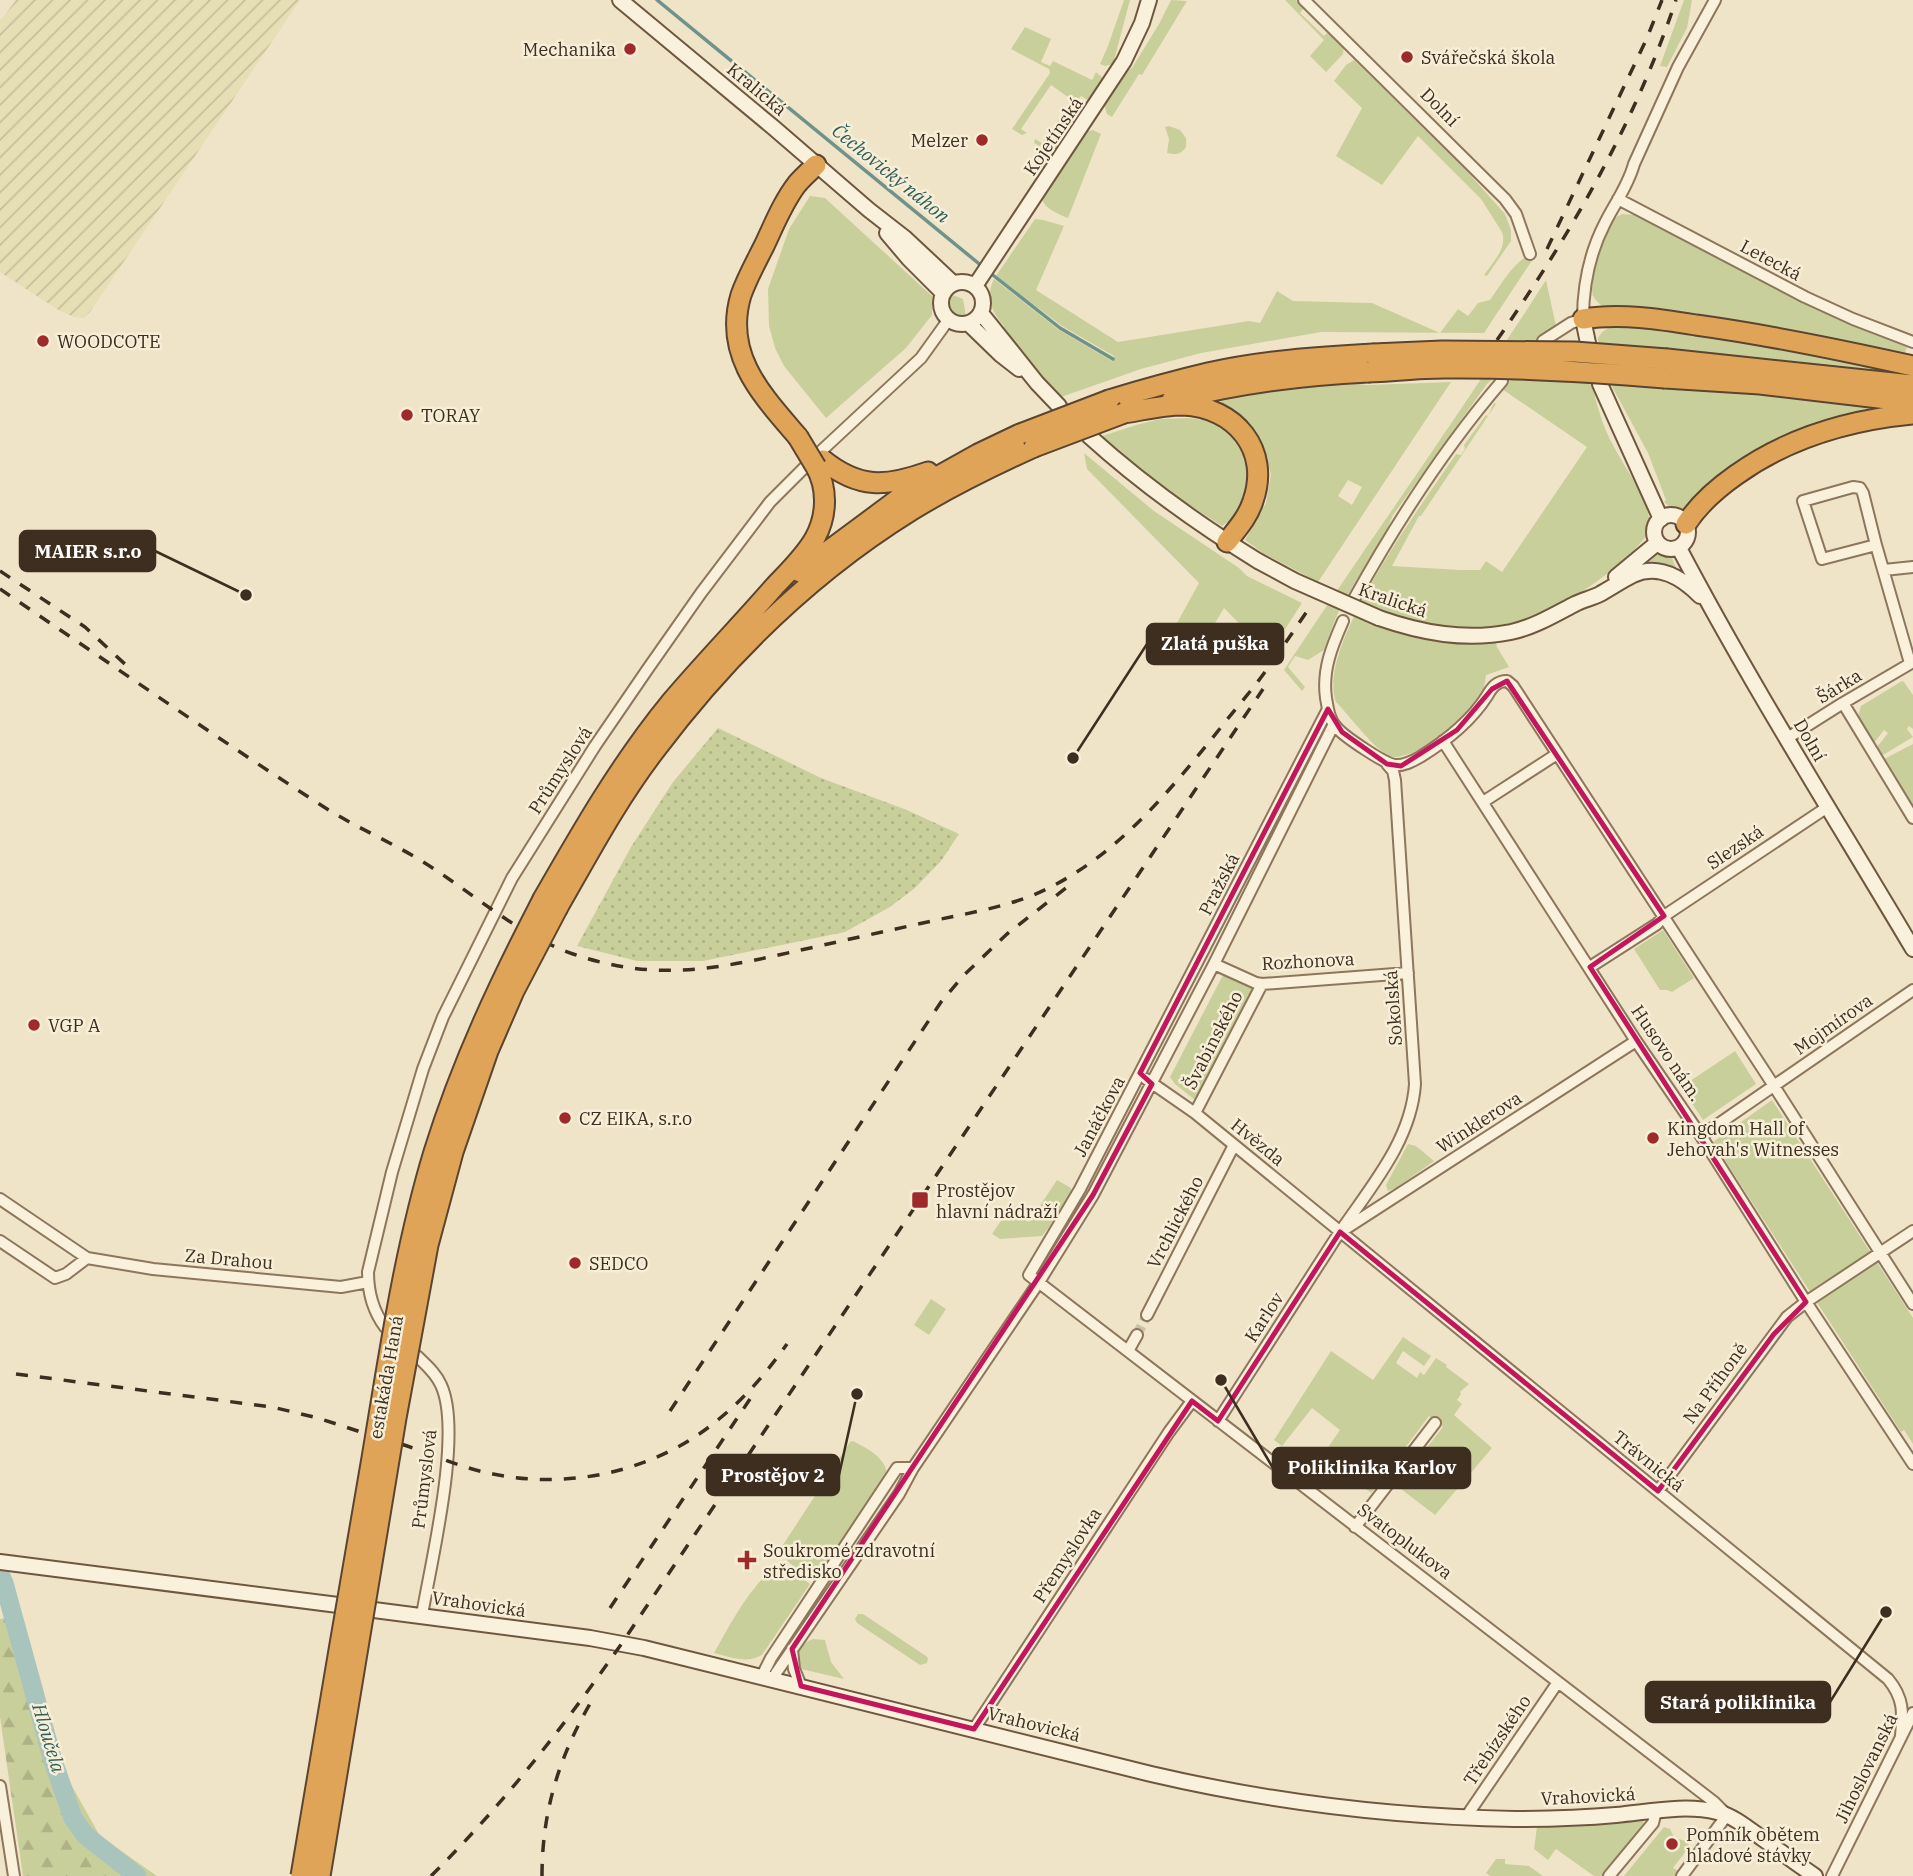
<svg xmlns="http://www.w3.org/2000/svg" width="1913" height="1876" font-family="'IBM Plex Serif',serif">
	<defs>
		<pattern id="farmland-furrows" width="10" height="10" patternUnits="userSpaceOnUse" patternTransform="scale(1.75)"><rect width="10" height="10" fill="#e6deb5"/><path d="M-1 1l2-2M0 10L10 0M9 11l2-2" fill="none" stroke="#c6bf9b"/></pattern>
		<pattern id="forest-firs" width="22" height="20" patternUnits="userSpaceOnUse" patternTransform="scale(1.75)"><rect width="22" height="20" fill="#c9cf9b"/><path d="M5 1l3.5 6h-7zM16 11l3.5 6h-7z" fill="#aeb285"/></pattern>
		<pattern id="garden-dots" width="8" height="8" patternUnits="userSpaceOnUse" patternTransform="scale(1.75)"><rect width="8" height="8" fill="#c9cf9b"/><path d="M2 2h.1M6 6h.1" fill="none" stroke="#aeb285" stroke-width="1.8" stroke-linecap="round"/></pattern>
	</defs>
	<rect width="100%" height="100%" fill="#f0e4c8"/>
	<path fill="url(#farmland-furrows)" d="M 16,0 L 300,0 L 90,312 L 83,318 L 74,317 L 60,311 L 0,272 L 0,20 L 1,20 Z"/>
	<path fill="#c9cf9b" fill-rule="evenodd" d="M 1124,0 L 1130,0 L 1113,64 L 1105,66 L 1100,64 L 1108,46 Z
		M 1171,0 L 1187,1 L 1142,75 L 1139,74 L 1112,117 L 1107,114 L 1104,104 L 1124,73 L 1132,68 L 1159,24 Z
		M 1285,0 L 1296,0 L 1304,8 L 1300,13 L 1324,36 L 1327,33 L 1344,47 L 1343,54 L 1326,72 L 1310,56 L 1324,40 Z
		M 1684,0 L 1692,0 L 1687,28 L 1667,67 L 1660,66 Z
		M 1025,27 L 1051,39 L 1041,62 L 1050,66 L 1053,61 L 1092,80 L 1096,72 L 1103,78 L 1089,101 L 1081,96 L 1053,137 L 1060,143 C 1053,153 1043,149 1034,143 L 1035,139 L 1042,143 L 1072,100 L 1051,85 L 1021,129 L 1027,133 L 1022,135 L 1012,129 L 1050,73 L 1049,69 L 1011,49 Z
		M 1354,60 L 1465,169 L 1505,214 L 1511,230 L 1511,241 L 1487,276 L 1484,275 C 1492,263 1508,248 1502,232 L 1481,199 L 1418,136 L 1382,185 L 1336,156 L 1362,108 L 1334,81 L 1346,65 Z
		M 1169,126 L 1180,130 L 1186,138 L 1186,147 C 1181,155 1175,155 1167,153 L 1169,139 L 1165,127 Z
		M 1093,130 L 1101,134 L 1068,218 C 1058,214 1045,209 1042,199 L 1085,132 Z
		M 810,196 L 825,198 L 932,296 L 932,315 L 906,348 L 826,418 L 784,366 L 775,348 L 769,326 L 768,289 L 789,229 Z
		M 1622,214 L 1635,215 L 1813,308 L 1907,347 L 1888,407 L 1842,418 L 1686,515 L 1672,509 L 1664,502 L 1666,500 L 1648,453 L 1608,379 L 1599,347 L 1598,338 L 1602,332 L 1610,327 L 1626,326 C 1618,319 1597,304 1593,296 C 1588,281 1605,234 1613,221 C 1617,216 1617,217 1622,214 Z
		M 1035,219 L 1043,220 L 1064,226 L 1036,290 L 1118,342 L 1249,321 L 1260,323 L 1277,291 L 1293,301 L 1372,303 L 1440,333 L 1458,309 L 1468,316 L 1478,303 L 1490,300 C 1501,284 1513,263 1530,254 L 1533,259 L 1484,333 L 1321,332 L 1201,353 L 1141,369 L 1061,397 L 1002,330 L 1004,326 C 992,313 985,296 994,279 L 1059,330 L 1112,361 L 1114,356 L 1062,326 L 996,276 Z
		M 1546,280 L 1556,326 L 1520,352 L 1487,384 L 1393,515 C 1383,542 1364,566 1350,591 C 1338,609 1331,630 1324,650 L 1308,660 L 1295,656 L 1288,667 L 1305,687 L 1302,691 L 1284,670 C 1370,539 1462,412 1546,280 Z
		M 950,294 L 963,299 L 966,316 C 952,317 944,308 950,294 Z
		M 1539,352 L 1585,361 C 1592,378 1594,397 1600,414 C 1603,425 1608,436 1613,445 C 1626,471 1651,500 1650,530 C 1632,561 1568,605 1534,617 C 1521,622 1505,624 1491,626 L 1497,647 L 1509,667 L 1486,675 C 1485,681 1484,690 1482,696 C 1472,717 1412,764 1389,756 C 1375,750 1348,714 1336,702 C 1315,647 1424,502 1456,454 L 1461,455 L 1465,449 L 1464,445 L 1486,415 L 1488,416 L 1494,403 L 1496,404 L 1421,516 L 1419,516 L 1392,566 L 1460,570 L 1480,570 L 1486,561 L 1502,572 L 1587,447 L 1502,389 Z
		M 1338,382 L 1368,385 L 1451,382 L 1318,582 L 1263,553 L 1245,540 L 1266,503 L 1271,474 L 1264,451 L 1248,423 L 1216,398 ZM 1348,480 L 1362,487 L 1352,505 L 1338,496 Z
		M 1189,418 L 1216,422 L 1228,432 L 1245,453 L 1247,481 L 1244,502 L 1234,519 L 1222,526 L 1174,495 L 1099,437 L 1136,425 L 1160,419 Z
		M 1084,453 L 1154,511 L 1239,568 L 1247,576 L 1302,603 L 1269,654 L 1224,608 L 1190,665 L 1161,652 L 1199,583 L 1087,469 Z
		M 1662,553 L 1672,558 L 1678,572 L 1646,565 L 1656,555 Z
		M 1902,681 L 1904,682 L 1913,695 L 1913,729 L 1909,726 L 1907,729 L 1913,737 L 1883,755 L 1877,747 L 1888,733 L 1884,730 L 1874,743 L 1858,716 L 1861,706 Z
		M 1913,744 L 1913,807 L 1884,759 Z
		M 1663,930 L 1694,978 L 1672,992 L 1667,990 L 1660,990 L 1634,949 Z
		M 1224,973 L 1254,989 L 1195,1100 L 1175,1084 L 1170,1077 Z
		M 1735,1051 L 1756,1084 L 1703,1120 L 1681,1087 Z
		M 1772,1100 L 1913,1318 L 1913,1444 L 1904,1430 L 1901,1432 L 1713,1142 Z
		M 1408,1144 L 1416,1146 L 1434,1161 L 1396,1188 L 1388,1191 L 1386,1185 Z
		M 1057,1180 L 1071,1188 L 1071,1192 L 1049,1227 L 1042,1236 L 1000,1239 L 992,1234 L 1009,1209 L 1029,1222 Z
		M 931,1299 L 946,1309 L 929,1335 L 914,1325 Z
		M 1403,1337 L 1431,1356 L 1424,1366 L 1403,1351 L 1396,1363 L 1417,1378 L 1420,1372 L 1424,1375 L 1436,1358 L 1447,1365 L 1446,1367 L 1469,1384 L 1460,1392 L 1461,1394 L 1457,1400 L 1462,1404 L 1454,1415 L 1492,1448 L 1435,1515 L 1397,1486 L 1443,1427 L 1429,1416 L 1371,1493 L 1326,1458 L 1315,1472 L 1313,1469 L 1340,1430 L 1312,1408 L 1282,1446 L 1274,1440 L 1331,1351 L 1373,1380 Z
		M 853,1441 C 868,1449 887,1458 887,1476 L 820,1576 L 812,1577 C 799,1569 783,1563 781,1548 L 850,1442 Z
		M 784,1565 L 810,1584 L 762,1655 C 746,1664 731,1657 714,1653 C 727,1630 758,1569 784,1565 Z
		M 858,1614 L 863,1614 L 926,1656 L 928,1658 L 927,1663 L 920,1665 L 857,1623 L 855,1619 Z
		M 813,1639 L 825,1640 L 831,1662 L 844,1679 L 797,1668 C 795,1654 799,1644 813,1639 Z
		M 1643,1820 L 1644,1826 L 1601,1876 L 1594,1876 L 1556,1849 L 1548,1860 L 1534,1849 L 1537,1827 L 1595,1825 Z
		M 1664,1827 L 1670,1829 L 1674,1837 L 1668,1845 L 1673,1847 L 1678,1839 L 1686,1841 L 1694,1852 L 1693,1854 L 1686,1851 L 1673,1868 L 1680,1872 L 1677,1876 L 1624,1876 Z
		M 1496,1859 L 1505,1859 L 1505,1864 L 1529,1866 L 1543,1876 L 1490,1876 L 1486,1873 Z"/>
	<path fill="url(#forest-firs)" d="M 19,1615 L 63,1770 L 100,1836 L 157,1876 L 23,1876 L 0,1717 L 0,1619 Z"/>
	<path fill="url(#garden-dots)" d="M 718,728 L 821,778 L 907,810 L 959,834 L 941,861 L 915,888 L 890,907 L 845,932 L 703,961 L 637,961 L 577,946 L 631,847 L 673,782 Z"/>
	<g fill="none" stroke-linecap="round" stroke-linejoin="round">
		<path stroke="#6f938a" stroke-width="3.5" d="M 657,0 L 983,267
			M 989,272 L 1060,328 L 1113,359"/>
		<path stroke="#a9c4bc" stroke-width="19" d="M 0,1574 L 4,1583 L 53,1761 L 73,1818 L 85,1835 L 137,1876"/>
		<path stroke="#ccc0a6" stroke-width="10" stroke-dasharray="10 5" stroke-linecap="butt" d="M 1137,1335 L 1147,1315"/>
		<defs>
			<path id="street" d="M 1304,0 L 1505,199 L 1516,214 L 1530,254
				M 1618,199 L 1805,297 L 1853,319 L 1913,342
				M 1543,341 L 1571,323 L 1583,319 C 1583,286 1590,252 1605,223 C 1615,203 1628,186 1634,164 L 1678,67 L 1715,0
				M 1853,487 L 1860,488 L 1863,493 L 1876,545 L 1822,559 L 1803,501 Z
				M 1876,545 L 1910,663
				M 1884,570 L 1913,567
				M 1354,599 C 1395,525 1447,445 1502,381
				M 1343,621 C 1332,646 1322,670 1326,698 C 1328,709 1329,720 1337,728 C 1345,737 1385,764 1395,765 C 1404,766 1413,761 1420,757 C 1446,741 1471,721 1487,696 C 1492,687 1497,681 1507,681 L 1513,686 L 1774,1086 L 1913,1304
				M 1843,703 L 1913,818
				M 1328,709 L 1080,1189 L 1029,1275 L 1714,1802 L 1727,1815 L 1682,1876
				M 1786,739 L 1843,703 L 1913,662
				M 1443,741 L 1636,1041 L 1701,1136 L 1806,1302 L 1913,1464
				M 1483,802 L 1557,754
				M 1214,964 L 1256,983 L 1262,984 L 1408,973
				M 1590,967 L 1657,924 L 1664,916 L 1826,808
				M 1146,1079 L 1195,1113 L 1888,1679 C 1904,1698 1903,1713 1901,1736
				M 1195,1113 L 1262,984
				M 1701,1136 L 1913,990
				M 0,1199 L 87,1258
				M 1345,1229 L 1636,1041
				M 0,1241 L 55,1278 L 66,1274 L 87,1258 L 153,1269 L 341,1287 L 368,1282
				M 1147,1315 L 1234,1145
				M 385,1327 C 373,1311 368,1291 368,1272 L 392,1172 L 423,1069 L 443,1017 L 512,878 L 595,746 L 647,670 L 701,593 L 770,502 L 819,453 L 921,358 L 949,319
				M 1128,1351 L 1137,1335
				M 417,1356 C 426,1365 436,1373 441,1385 C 463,1432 431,1562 422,1615
				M 1218,1421 C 1256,1362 1294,1303 1332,1244 C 1364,1194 1411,1145 1415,1084 L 1395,780 L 1393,771 L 1387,764
				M 1658,1491 L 1787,1317 L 1806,1302 L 1913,1231
				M 1355,1527 L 1435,1423
				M 792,1649 L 794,1669 L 801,1686
				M 762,1676 L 771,1658 L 897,1468 L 913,1468
				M 772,1679 L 899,1494 L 913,1468 L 1039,1282 L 1093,1195 L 1214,964 L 1334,724
				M 974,1729 L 1169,1432 L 1192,1401
				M 0,1786 L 14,1876
				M 1466,1817 L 1558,1682
				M 1609,1876 L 1653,1823 L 1656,1811
				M 1832,1876 L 1913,1713"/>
			<path id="secondary" d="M 620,0 L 774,128 L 869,210 L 905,238 L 953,283
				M 887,233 L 909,259 L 943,293
				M941 303a21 21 0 1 1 42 0a21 21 0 1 1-42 0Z
				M 975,286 L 1124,61 L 1142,23 L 1149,0
				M 981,313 L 1037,383 L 1059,406
				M 1583,319 L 1588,343
				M 968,323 L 1001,355 L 1019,369
				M 1600,384 L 1661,519
				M 1089,436 C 1141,483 1198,524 1258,561
				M1654 532a17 17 0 1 1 34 0a17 17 0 1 1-34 0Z
				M 1679,548 C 1751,685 1834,816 1913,949
				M 1616,577 L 1657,543
				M 1379,618 C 1422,633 1465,641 1511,632 C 1534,627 1554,615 1575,604 C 1583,600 1592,598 1600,594 C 1611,588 1621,581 1633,575 C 1659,563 1682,578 1700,596
				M 0,1562 L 338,1605
				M 374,1610 L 590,1638 L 644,1648 L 1151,1774 C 1271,1802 1392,1817 1515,1819 C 1549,1819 1583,1818 1616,1815 C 1649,1812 1685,1804 1717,1812 C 1734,1816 1749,1829 1763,1839 C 1780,1851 1797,1864 1815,1876"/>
			<path id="highway" d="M 1583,319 C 1620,313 1659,319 1696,325 C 1769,335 1841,350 1913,366
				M 1667,359 L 1913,385
				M 1665,378 L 1760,384 L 1913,402
				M 1109,400 C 1142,390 1174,381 1208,373 C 1262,361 1317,357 1373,354
				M 1172,400 C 1236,384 1302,375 1368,372
				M 1124,413 C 1143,410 1163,405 1183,405 C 1235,407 1271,450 1253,501 C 1248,517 1237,529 1227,542
				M 798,437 C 762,395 723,355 741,295 C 747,278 756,262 764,246 C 774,225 783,202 797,184 C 803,177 810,171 816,165
				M 823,460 C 859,489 886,487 928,472
				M 1686,524 C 1699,504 1716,489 1736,475 C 1789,437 1849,420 1913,414
				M 800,572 L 901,497 L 978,454 L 1020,434
				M 543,899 C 582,831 621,763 671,702 C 704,663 740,626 774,587 C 788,572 805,556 815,538 C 827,516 828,489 816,467
				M 558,907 C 589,853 618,798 656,749 C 726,656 812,572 912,510 C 951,486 992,466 1034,447"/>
		</defs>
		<use href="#street" stroke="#8d765c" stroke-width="14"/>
		<use href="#secondary" stroke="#6f573f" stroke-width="18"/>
		<use href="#highway" stroke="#5b4430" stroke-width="23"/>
		<use href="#street" stroke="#faf1dc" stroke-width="10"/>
		<use href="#secondary" stroke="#faf1dc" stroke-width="14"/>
		<use href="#highway" stroke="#e0a458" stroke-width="19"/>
		<path stroke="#3d2e20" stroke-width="3.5" stroke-dasharray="12 12" stroke-linecap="butt" d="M 1547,249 L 1647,38 L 1662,0
			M 1497,340 C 1571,234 1635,123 1676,0
			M 0,571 L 85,627 L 127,666
			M 0,589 C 108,662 215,737 324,807 C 355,827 389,841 420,860 C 471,891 516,934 573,954 C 664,985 728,966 819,946 C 859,937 900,928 941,919 C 971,913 1002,907 1031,896 C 1112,863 1169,792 1222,726 C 1233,712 1245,698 1256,684 C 1275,659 1292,633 1310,607
			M 16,1374 L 272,1407 L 318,1418 L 367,1434
			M 670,1411 L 941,1002 L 964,975 L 1007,934 L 1071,884
			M 401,1444 C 432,1454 461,1468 493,1474 C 571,1490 657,1471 719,1419 C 746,1397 767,1372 787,1344
			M 610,1608 L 750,1399
			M 431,1876 C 503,1805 564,1726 622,1643 L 1263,689
			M 542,1876 C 542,1809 560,1754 594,1697"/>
		<defs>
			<path id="secondary-bridge" d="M 1258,561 L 1295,581 L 1379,618"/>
			<path id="highway-bridge" d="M 1373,354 L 1442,351 L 1575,352 L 1667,359
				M 1368,372 C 1393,371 1419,368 1444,368 C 1518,367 1592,372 1665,378
				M 1020,434 L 1109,400
				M 798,437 L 816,467
				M 1034,447 L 1124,413
				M 301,1876 C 324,1737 348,1597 372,1458 C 389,1356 404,1251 434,1152 C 462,1062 500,982 543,899
				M 320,1876 L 396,1418 L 428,1245 L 453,1152 L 488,1051 L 514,991 L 558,907"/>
		</defs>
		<use href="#secondary-bridge" stroke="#6f573f" stroke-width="18" stroke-linecap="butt"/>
		<use href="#highway-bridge" stroke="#5b4430" stroke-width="23" stroke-linecap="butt"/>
		<use href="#secondary-bridge" stroke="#faf1dc" stroke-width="14"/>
		<use href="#highway-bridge" stroke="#e0a458" stroke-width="19"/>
	</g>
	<path fill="none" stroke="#c2185b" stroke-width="5" stroke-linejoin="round" d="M 1507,681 L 1664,916 L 1590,967 L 1806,1302 L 1774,1334 L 1658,1491 L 1340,1232 L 1218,1421 L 1192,1401 L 974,1729 L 801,1686 L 792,1649 L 1093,1195 L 1152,1084 L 1140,1073 L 1328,709 L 1342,732 L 1387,764 L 1401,766 L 1457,730 L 1492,689 Z"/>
	<g fill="#9e2a2b" stroke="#f7eed8" stroke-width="2.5">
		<circle cx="630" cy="49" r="7"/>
		<circle cx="1407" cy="57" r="7"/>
		<circle cx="982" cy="140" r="7"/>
		<circle cx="43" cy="341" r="7"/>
		<circle cx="407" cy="415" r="7"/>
		<circle cx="34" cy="1025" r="7"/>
		<circle cx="565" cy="1118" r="7"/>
		<circle cx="1653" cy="1138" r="7"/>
		<rect x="911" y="1191" width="18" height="18" rx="3.5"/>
		<circle cx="575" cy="1263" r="7"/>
		<path d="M743.5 1549.5h7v7h7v7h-7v7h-7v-7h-7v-7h7z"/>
		<circle cx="1672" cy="1844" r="7"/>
	</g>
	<g text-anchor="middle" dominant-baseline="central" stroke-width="5" stroke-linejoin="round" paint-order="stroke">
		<g font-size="18" fill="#3d2e20" stroke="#f7eed8" text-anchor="start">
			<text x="616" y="49" text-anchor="end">Mechanika</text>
			<text x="1421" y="57">Svářečská škola</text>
			<text x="968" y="140" text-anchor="end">Melzer</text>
			<text x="57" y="341">WOODCOTE</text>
			<text x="421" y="415">TORAY</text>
			<text x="48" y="1025">VGP A</text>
			<text x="579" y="1118">CZ EIKA, s.r.o</text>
			<text x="1667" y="1128">Kingdom Hall of<tspan x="1667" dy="21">Jehovah's Witnesses</tspan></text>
			<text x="936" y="1190">Prostějov<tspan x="936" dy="21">hlavní nádraží</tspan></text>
			<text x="589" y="1263">SEDCO</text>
			<text x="763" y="1550">Soukromé zdravotní<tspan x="763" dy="21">středisko</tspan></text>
			<text x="1686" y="1834">Pomník obětem<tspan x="1686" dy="21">hladové stávky</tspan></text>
		</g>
		<g font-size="18" fill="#3d2e20" stroke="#f7eed8">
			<text transform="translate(757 89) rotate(40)">Kralická</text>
			<text transform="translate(1440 107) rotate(45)">Dolní</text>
			<text transform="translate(1053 136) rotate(-56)">Kojetínská</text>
			<text transform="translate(1771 260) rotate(28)">Letecká</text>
			<text transform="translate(1393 600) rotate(19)">Kralická</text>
			<text transform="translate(1839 686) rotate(-31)">Šárka</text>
			<text transform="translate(1810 740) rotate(60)">Dolní</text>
			<text transform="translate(560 770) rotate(-57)">Průmyslová</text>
			<text transform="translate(1735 847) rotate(-34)">Slezská</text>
			<text transform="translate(1219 884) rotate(-63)">Pražská</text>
			<text transform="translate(1308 961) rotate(-3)">Rozhonova</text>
			<text transform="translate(1393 1008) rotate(-94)">Sokolská</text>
			<text transform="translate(1833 1024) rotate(-35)">Mojmírova</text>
			<text transform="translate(1213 1040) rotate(-63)">Švabinského</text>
			<text transform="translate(1667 1053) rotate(56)">Husovo nám.</text>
			<text transform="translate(1099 1116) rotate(-62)">Janáčkova</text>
			<text transform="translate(1479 1122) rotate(-33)">Winklerova</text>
			<text transform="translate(1258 1142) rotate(39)">Hvězda</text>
			<text transform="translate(1175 1222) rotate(-63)">Vrchlického</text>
			<text transform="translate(229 1259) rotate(5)">Za Drahou</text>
			<text transform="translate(1264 1317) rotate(-57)">Karlov</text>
			<text transform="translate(386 1377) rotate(-80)">estakáda Haná</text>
			<text transform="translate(1715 1383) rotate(-54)">Na Příhoně</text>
			<text transform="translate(1649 1461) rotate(39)">Trávnická</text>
			<text transform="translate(424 1479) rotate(-83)">Průmyslová</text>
			<text transform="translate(1405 1541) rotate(37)">Svatoplukova</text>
			<text transform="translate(1067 1555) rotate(-57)">Přemyslovka</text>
			<text transform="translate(479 1604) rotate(8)">Vrahovická</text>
			<text transform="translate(1034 1724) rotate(14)">Vrahovická</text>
			<text transform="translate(1497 1740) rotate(-56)">Třebízského</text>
			<text transform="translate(1866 1768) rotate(-64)">Jihoslovanská</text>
			<text transform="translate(1588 1796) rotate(-3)">Vrahovická</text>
		</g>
		<g font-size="19" font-style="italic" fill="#2f5d5a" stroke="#f7eed8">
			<text transform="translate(891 173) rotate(39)">Čechovický náhon</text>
			<text transform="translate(49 1738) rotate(73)">Hloučela</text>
		</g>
	</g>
	<path fill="none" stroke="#3d2e20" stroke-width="2.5" d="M246 595L155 551M1073 758L1147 644M1221 1380L1273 1468M857 1394L839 1475M1886 1612L1830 1702"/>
	<g fill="#3d2e20" stroke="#f7eed8" stroke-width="2.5">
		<circle cx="246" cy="595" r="7"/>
		<circle cx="1073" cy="758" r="7"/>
		<circle cx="1221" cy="1380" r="7"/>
		<circle cx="857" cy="1394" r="7"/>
		<circle cx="1886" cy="1612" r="7"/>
	</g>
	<g fill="#3d2e20" stroke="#3d2e20" stroke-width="2.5">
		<rect x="20" y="531" width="135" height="40" rx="7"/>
		<rect x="1147" y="624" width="136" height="40" rx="7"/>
		<rect x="1273" y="1448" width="197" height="40" rx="7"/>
		<rect x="707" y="1455" width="132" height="40" rx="7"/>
		<rect x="1646" y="1682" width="184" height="40" rx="7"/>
	</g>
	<g font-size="19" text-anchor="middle" font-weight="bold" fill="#fff">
		<text x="88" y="558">MAIER s.r.o</text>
		<text x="1215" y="650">Zlatá puška</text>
		<text x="1372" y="1474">Poliklinika Karlov</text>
		<text x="773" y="1482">Prostějov 2</text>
		<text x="1738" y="1709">Stará poliklinika</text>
	</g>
</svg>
